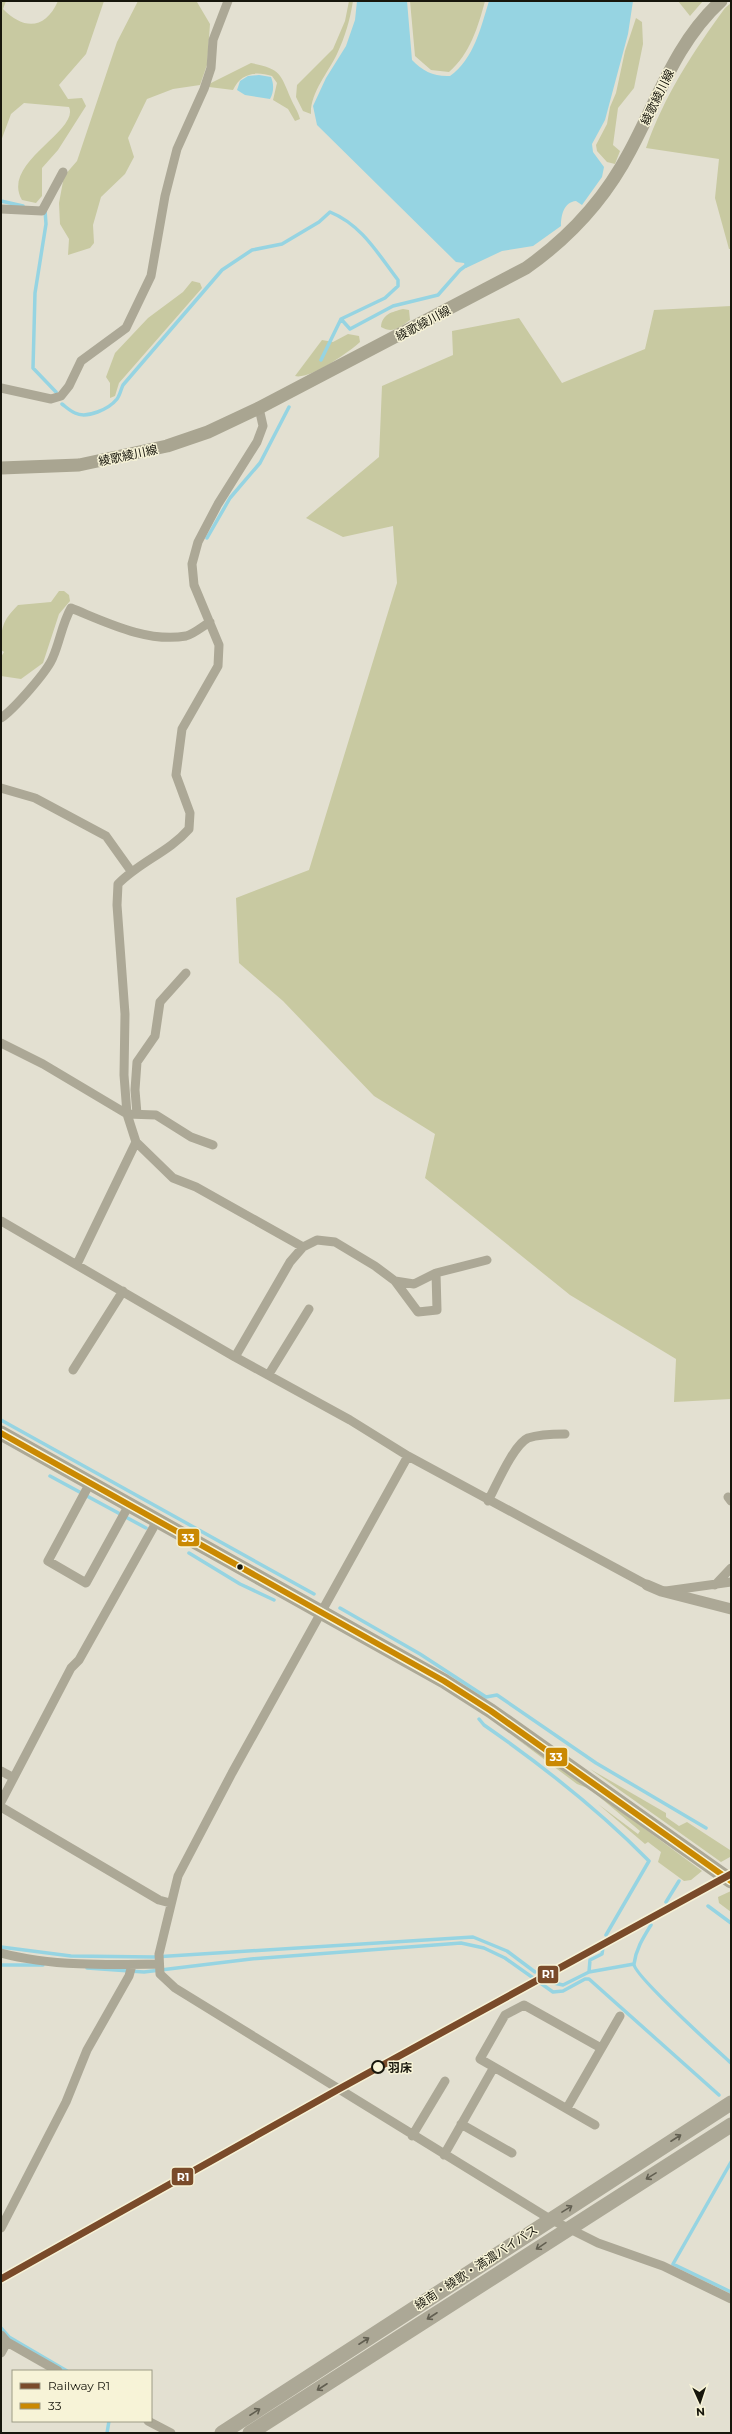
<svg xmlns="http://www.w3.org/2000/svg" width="732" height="2434" font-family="Montserrat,'Noto Sans JP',sans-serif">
	<rect width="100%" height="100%" fill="#e3e0d1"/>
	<path fill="#c8c9a1" d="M 1,1 L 6,1 L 3,9 C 24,30 45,30 58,1 L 104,1 L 86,54 L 59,85 L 68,99 L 82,98 L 86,106 L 58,150 L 42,168 L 42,196 L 36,203 L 22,200 C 0,163 80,131 69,107 L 24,103 L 11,114 L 1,141 Z
		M 138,1 L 197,2 L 210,24 L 207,65 L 200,85 L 173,89 L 147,99 L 128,138 L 134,157 L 125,174 L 101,197 L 93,225 L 94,243 L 90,248 L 68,255 L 69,239 L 60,224 L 59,203 L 64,176 L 77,161 L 117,42 Z
		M 349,1 L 353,1 C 350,20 345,37 337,54 C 328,73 310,93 311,114 L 303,111 L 296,97 L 297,85 L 333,49 L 345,21 Z
		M 410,1 L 485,1 C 478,27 470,54 449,72 L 431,70 L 415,56 Z
		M 678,1 L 703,1 L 690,16 Z
		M 731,3 L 731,249 L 729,249 L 715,198 L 719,159 L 646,148 C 664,96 693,52 725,8 Z
		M 636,18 L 642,22 L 643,44 L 634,88 L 618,108 L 613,145 L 620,151 L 615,164 L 607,162 L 597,151 L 596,145 L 607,124 L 610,107 L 616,93 L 625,51 Z
		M 251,63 C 280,69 280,72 291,99 C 294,106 298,111 300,119 L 295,121 L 288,109 L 273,100 L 277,83 L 272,76 C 255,71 241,73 233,90 L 209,87 L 209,84 Z
		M 192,281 L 200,283 L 202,288 L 119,383 L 115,396 L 110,398 L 110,383 L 106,377 L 115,353 L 148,318 L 183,292 Z
		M 731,306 L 731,1399 L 674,1402 L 676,1359 L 570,1295 L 425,1178 L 435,1134 L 374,1096 L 283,1001 L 239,963 L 236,898 L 309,870 L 397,583 L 393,526 L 343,537 L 306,518 L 379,457 L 382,386 L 453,355 L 452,331 L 519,318 L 562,383 L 645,349 L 654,310 Z
		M 403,309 L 409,310 L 410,320 C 400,327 393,334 381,327 C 382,314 392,312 403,309 Z
		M 348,334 L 359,336 L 360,342 C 349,352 310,380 295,376 L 322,340 L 333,342 Z
		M 59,591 L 64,591 L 69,595 L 70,601 L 59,614 L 43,663 L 21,679 L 1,676 L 1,657 L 4,652 L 1,650 C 1,628 2,621 18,605 L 51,602 Z
		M 513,1736 L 607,1801 L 702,1871 L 691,1880 L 684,1881 L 658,1862 L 661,1852 L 648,1842 L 645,1844 L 598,1804 L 638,1834 L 640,1831 L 590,1789 L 577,1784 Z
		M 590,1769 L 666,1813 L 666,1817 L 679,1826 L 687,1822 L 730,1850 L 730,1857 L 721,1862 Z
		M 731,1891 L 731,1912 L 719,1903 L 718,1897 Z"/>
	<path fill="#96d4e2" d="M 357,1 L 407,1 L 412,60 C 422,71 435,77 450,76 C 474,59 481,27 489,1 L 633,1 L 628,34 L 605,120 L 592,144 L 593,152 L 604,167 L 602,177 L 582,205 L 576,201 C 564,202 561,215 561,226 L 533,246 L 502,251 L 466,268 L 464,263 L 456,262 L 317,125 L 313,106 L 326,78 L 346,46 L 355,20 Z
		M 259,75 L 271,77 C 274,84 274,92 270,99 L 245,95 L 237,90 L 240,81 L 248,76 Z"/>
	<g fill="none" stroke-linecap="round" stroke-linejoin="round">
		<path stroke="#96d4e2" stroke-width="3.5" d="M 1,201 L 23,206
			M 45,210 L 46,224 L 35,293 L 33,368 L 56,392
			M 341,319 L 350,329 L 393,306 L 438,295 L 460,270 L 468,264
			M 62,404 C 66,407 70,411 75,413 C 87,419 109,409 117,399 C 120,395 121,389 123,385 L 222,270 L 252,250 L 282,244 L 319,222 L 330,212 C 362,225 378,254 398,280 L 398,286 L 385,298 L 341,319 L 321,360
			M 207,538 L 230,498 L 260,463 L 289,407
			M 1,1420 L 314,1594
			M 50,1476 L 146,1528
			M 189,1553 L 240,1584 L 274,1600
			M 340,1608 L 420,1654 L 486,1697 L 497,1695 L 596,1763 L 706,1828
			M 479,1719 L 484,1725 C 543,1766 598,1809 649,1861 L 606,1935
			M 666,1902 L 679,1881
			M 708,1906 L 731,1923
			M 651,1925 C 643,1938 636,1949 634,1964 C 633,1975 718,2051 731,2063
			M 1,1947 L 71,1956 L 154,1957 L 473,1937 L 507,1951 L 535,1972
			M 1,1965 L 43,1965
			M 87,1968 L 144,1972 L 251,1959 L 461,1943 L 484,1948 L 505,1958 L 553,1992 L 563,1991 L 585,1979 L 589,1979 L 719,2095
			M 589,1972 L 590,1960 L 602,1954 L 603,1947
			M 549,1982 L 563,1985 L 589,1972 L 634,1964
			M 731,2162 L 673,2264 L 731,2292
			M 1,2328 L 9,2337 L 67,2371
			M 107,2433 L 109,2421"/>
		<path stroke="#aca896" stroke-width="9" d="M 1,209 L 42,211 L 63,172
			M 1,388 L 51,399 L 61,396 L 69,386 L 81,361 L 126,328 L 151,276 L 165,196 L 177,149 L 204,89 L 211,68 L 213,40 L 228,1
			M 259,408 L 263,426 L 257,442 L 218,504 L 198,542 L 192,564 L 194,585 L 219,645 L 218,666 L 182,729 L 176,775 L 190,813 L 189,829 C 169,852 139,862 118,884 L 117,905 L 125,1014 L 124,1075 L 127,1114 L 136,1142 L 173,1178 L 196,1187 L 303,1247
			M 1,718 C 13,710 48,671 53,657 C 60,641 62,624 71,608 C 106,622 147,643 186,636 C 194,634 203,626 210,622
			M 1,788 L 35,798 L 106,836 L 131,871
			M 1,1043 L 43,1064 L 127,1114 L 156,1115 L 191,1137 L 213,1145
			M 137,1114 L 135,1090 L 137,1062 L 155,1036 L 160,1002 L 186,973
			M 1,1221 L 235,1357 L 350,1420 L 408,1456 L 647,1585
			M 77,1264 L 136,1142
			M 395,1281 L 414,1284 L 436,1273 L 487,1260
			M 235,1357 L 290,1262 L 303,1247 L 317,1240 L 335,1242 L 375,1266 L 395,1281 L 418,1312 L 437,1310 L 436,1273
			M 73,1370 L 123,1291
			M 269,1374 L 309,1309
			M 408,1456 L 232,1773 L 178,1876 L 159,1954 L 160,1974 L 175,1988 L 550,2219 L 598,2243 L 663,2266 L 731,2299
			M 90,1483 L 48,1561 L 86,1583 L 129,1505
			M 728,1497 L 731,1501
			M 488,1501 C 496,1486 514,1444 528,1438 C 540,1434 553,1434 565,1434
			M 715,1585 L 731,1568
			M 666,1591 L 731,1582
			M 1,1771 L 12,1777
			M 1,1802 L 71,1668 L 79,1660 L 157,1521
			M 1,1807 L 159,1900 L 170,1903
			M 1,1953 C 50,1966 107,1965 159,1964
			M 567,2108 L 620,2016
			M 461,2124 L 512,2153
			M 595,2125 L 480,2059 L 505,2015 L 524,2005 L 601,2048
			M 412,2136 L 445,2081
			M 444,2155 L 494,2067
			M 1,2228 L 66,2102 L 87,2050 L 129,1976 L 132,1965
			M 1,2335 L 7,2342 L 58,2371
			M 1,2353 L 7,2342
			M 148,2421 L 171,2433"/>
		<path stroke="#aca896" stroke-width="11" d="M 647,1585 L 661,1591 L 731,1609"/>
		<path stroke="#a9a591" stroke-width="13" d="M 1,468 L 79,465 L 167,446 L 208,432 L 259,408 L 526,268 C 570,237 605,199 630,151 C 658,99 676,42 721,1"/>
		<path stroke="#aca896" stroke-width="15" d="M 1,1433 L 444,1681 L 491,1711 L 731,1881
			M 222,2433 L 731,2103
			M 250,2433 L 731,2125"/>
		<defs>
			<path id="bus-1" d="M 1,1433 L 444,1681 L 491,1711 L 731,1881"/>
		</defs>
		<use href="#bus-1" stroke="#f7f3d7" stroke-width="9"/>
		<use href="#bus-1" stroke="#ca8902" stroke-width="6"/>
		<defs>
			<path id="rail-1" d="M 1,2279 L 339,2089 L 731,1874"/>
		</defs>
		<use href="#rail-1" stroke="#f7f3d7" stroke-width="10"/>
		<use href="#rail-1" stroke="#7a4b2a" stroke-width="7"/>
	</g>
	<defs><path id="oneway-shaft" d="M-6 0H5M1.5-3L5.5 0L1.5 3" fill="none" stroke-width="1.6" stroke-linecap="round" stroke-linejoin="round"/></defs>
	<g stroke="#625f51">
		<use href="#oneway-shaft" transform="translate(676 2138) rotate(-33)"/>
		<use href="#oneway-shaft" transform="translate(651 2176) rotate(148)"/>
		<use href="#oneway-shaft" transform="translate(567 2209) rotate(-32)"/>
		<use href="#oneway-shaft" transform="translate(541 2246) rotate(146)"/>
		<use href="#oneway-shaft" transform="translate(432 2316) rotate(147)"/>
		<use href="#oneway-shaft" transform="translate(364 2341) rotate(-33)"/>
		<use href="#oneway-shaft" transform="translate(322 2387) rotate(147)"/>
		<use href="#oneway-shaft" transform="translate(255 2412) rotate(-33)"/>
	</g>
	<circle fill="#17160c" stroke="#f7f3d7" stroke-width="1.5" cx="240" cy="1567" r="3.5"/>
	<circle fill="#f7f3d7" stroke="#17160c" stroke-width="2" cx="378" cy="2067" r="6"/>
	<g text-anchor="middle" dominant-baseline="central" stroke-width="3" stroke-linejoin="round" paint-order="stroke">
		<g font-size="12" fill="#17160c" stroke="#f7f3d7">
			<text transform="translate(657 97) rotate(-64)">綾歌綾川線</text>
			<text transform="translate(423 323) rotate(-28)">綾歌綾川線</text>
			<text transform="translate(128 455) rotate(-12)">綾歌綾川線</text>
			<text transform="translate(476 2267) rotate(-33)">綾南・綾歌・満濃バイパス</text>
		</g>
		<g font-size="12" font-weight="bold" fill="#17160c" stroke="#f7f3d7" text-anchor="start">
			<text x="388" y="2067">羽床</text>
		</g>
	</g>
	<g stroke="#f7f3d7" stroke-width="1.5">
		<rect x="177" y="1528" width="23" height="19" rx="4" fill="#ca8902"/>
		<rect x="545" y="1747" width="23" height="20" rx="4" fill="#ca8902"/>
		<rect x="537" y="1965" width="22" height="19" rx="4" fill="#7a4b2a"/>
		<rect x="171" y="2167" width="23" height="19" rx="4" fill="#7a4b2a"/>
	</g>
	<g font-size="11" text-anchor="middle" font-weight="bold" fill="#fff">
		<text x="188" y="1542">33</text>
		<text x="556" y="1761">33</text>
		<text x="548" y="1978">R1</text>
		<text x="183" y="2181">R1</text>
	</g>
	<rect width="732" height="2434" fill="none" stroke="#17160c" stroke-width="4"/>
	<rect x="12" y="2370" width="140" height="52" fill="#f7f3d7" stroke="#9d9b86"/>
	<rect x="20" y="2383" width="20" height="6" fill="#7a4b2a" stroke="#9d9b86"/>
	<text x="48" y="2390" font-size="12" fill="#17160c">Railway R1</text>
	<rect x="20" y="2403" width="20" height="6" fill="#ca8902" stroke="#9d9b86"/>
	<text x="48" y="2410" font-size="12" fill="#17160c">33</text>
	<g transform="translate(700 2402) rotate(177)" stroke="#f7f3d7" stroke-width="3" paint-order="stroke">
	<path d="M0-3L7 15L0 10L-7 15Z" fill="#17160c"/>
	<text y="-6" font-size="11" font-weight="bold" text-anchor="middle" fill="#17160c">N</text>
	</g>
</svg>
